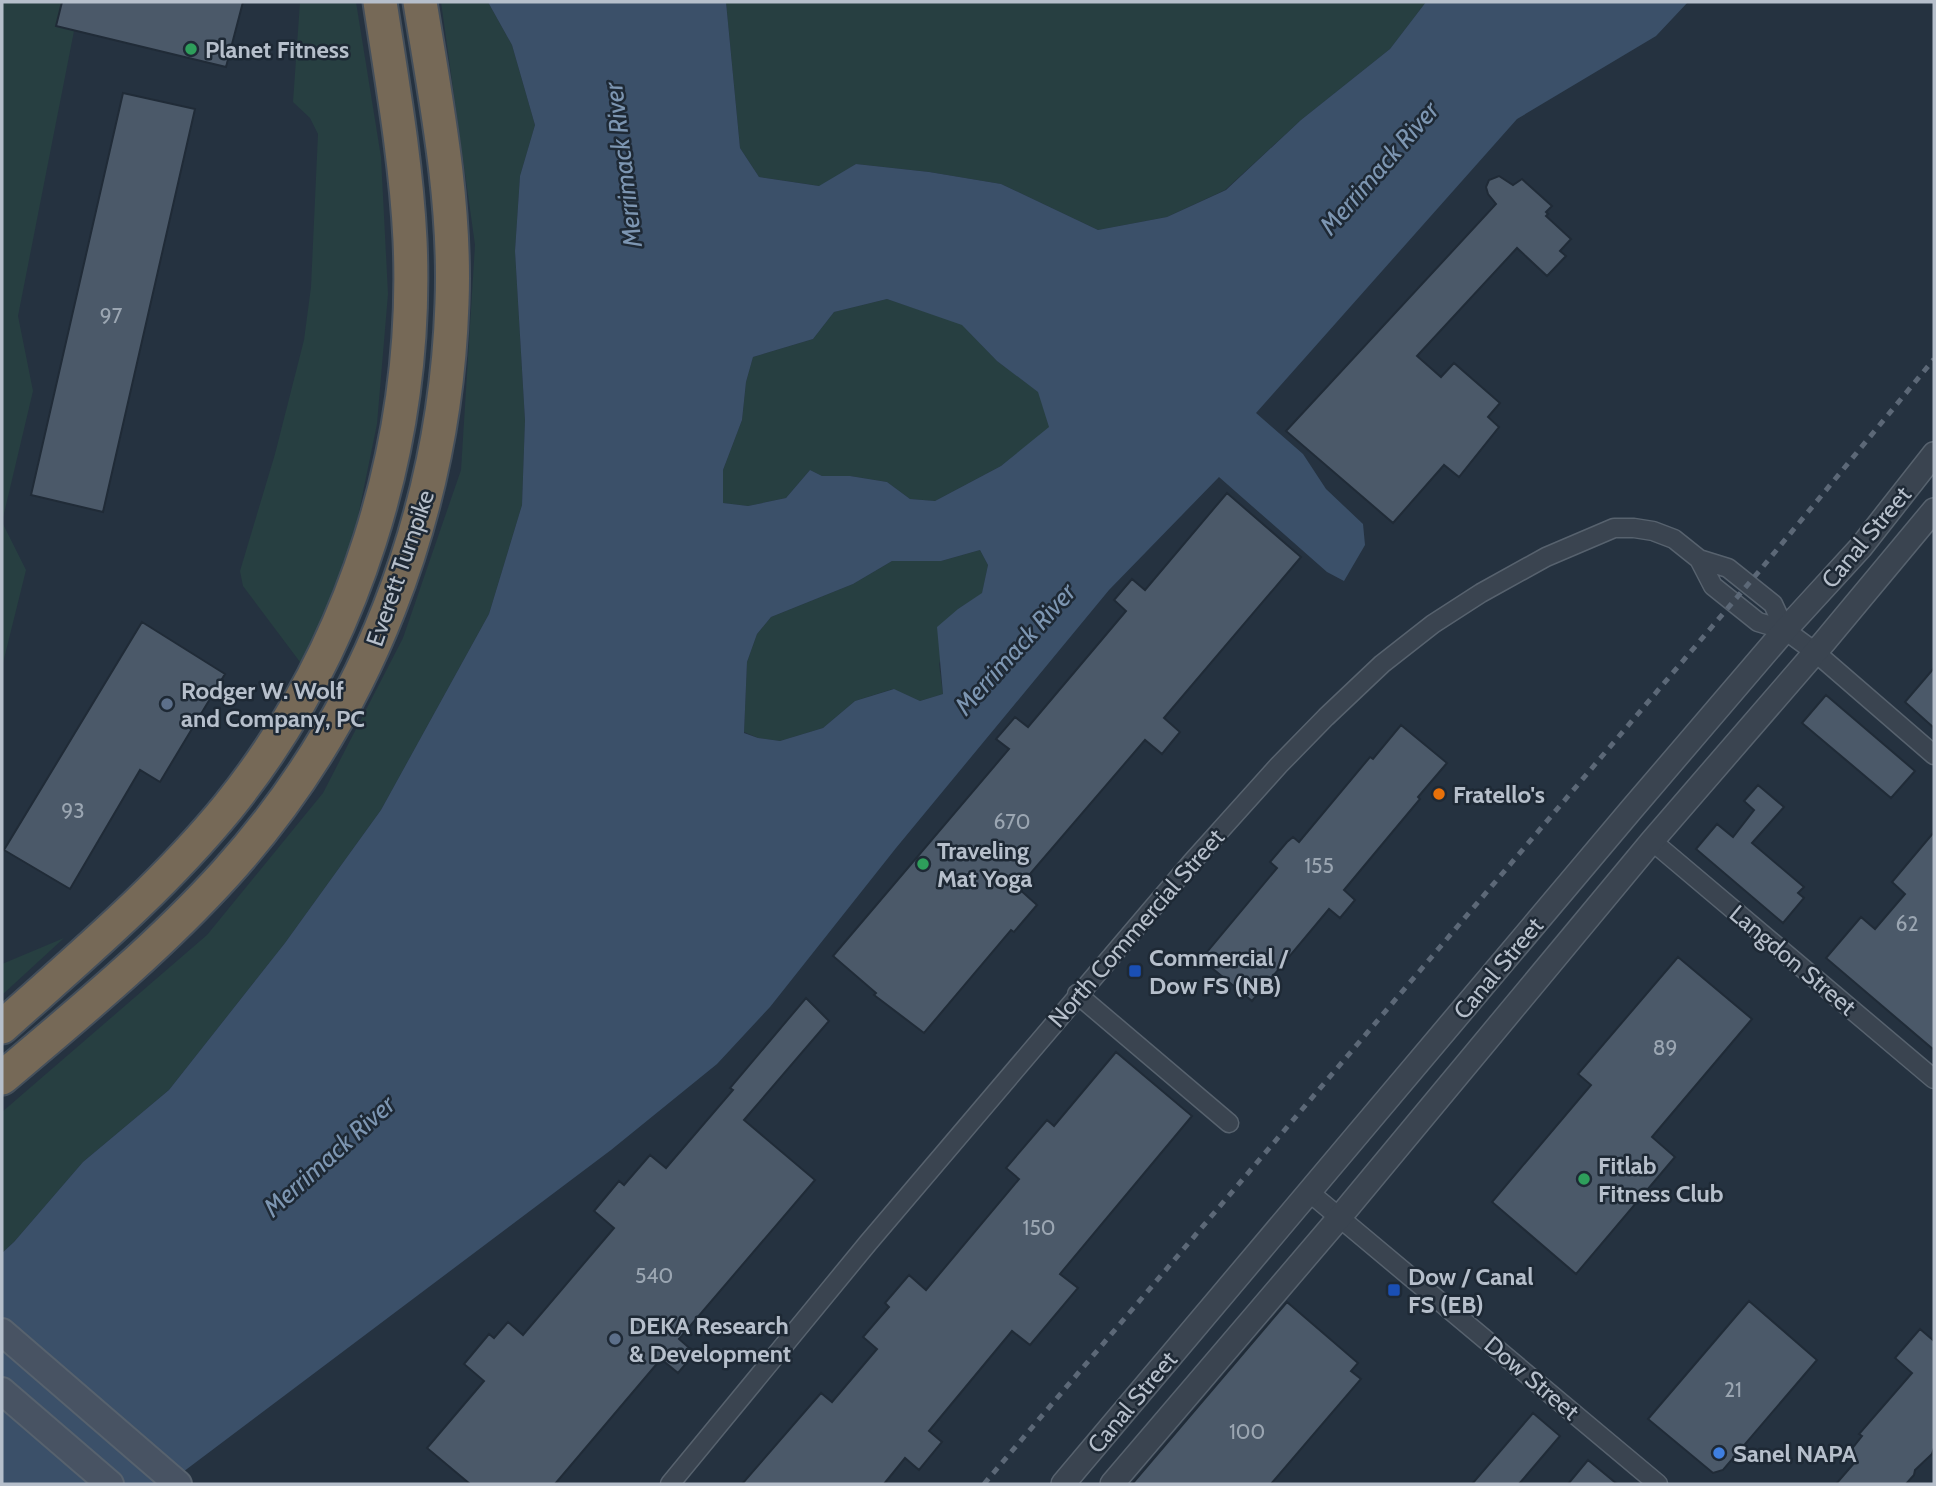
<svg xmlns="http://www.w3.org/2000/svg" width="1936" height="1486" font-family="Cabin,sans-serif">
	<rect width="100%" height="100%" fill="#253240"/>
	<path fill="#273f41" d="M 2,2 L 62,3 L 57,26 L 74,31 L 18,316 L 33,391 L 2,522 L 26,570 L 2,667 Z
		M 300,2 L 356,2 L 381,157 L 388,294 L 377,424 L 353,541 L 303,666 L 243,586 L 240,571 L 275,454 L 304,340 L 311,287 L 318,134 L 310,118 L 293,102 Z
		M 441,2 L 488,2 L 512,45 L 535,125 L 520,176 L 515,251 L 525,420 L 522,505 L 489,614 L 381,810 L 285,943 L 169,1090 L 83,1162 L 14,1242 L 2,1253 L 2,1112 L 207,935 L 323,793 L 403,638 L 461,470 L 475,245 Z
		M 726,2 L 1426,2 L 1390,49 L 1301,120 L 1225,190 L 1167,217 L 1098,230 L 1001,184 L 929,172 L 856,164 L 820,186 L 759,177 L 740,148 Z
		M 887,299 L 962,324 L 997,361 L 1039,392 L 1050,428 L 1001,466 L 935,501 L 910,499 L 887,482 L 850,476 L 822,476 L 810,470 L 786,498 L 748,506 L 723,503 L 723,470 L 742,420 L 746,382 L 753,357 L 813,339 L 834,312 Z
		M 980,550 L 988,565 L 982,594 L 958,609 L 939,664 L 943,694 L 920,701 L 893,689 L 855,701 L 823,728 L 780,741 L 758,738 L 744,732 L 747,662 L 757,634 L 771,617 L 853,584 L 892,561 L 941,561 Z
		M 64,938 L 2,995 L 2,964 Z"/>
	<path fill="#3b5069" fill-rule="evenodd" d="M 488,2 L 726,2 L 740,148 L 759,177 L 819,186 L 856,164 L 929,172 L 1001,184 L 1098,230 L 1167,217 L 1226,190 L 1301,120 L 1390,49 L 1426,2 L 1688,2 L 1656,36 L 1517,119 L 1256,413 L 1303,454 L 1326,489 L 1363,524 L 1365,545 L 1344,581 L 1327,572 L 1219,477 L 1109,590 L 896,848 L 770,1007 L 717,1064 L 611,1150 L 167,1484 L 2,1484 L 2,1253 L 14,1242 L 83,1162 L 169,1090 L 285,943 L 381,810 L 489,614 L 522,505 L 525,420 L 515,251 L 520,176 L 535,125 L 512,45 ZM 887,299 L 962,325 L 997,361 L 1038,392 L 1049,427 L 1001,466 L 935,501 L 910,499 L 887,482 L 850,476 L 822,476 L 810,470 L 786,498 L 748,506 L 723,503 L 723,470 L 742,420 L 746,382 L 753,357 L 813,339 L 834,312 ZM 980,550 L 988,565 L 982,593 L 958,609 L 937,627 L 943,694 L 920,701 L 894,689 L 855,701 L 823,728 L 780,741 L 758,738 L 744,733 L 747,662 L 757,634 L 771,617 L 853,584 L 892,561 L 941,561 Z"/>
	<path fill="#4b5969" stroke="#202b37" stroke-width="2" d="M 62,2 L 243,2 L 226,67 L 56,26 Z
		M 123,93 L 195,109 L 103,512 L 31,495 Z
		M 1499,176 L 1513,185 L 1522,179 L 1552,206 L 1546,212 L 1548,214 L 1546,216 L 1571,239 L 1560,251 L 1566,256 L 1547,276 L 1517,248 L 1417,356 L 1441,377 L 1454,363 L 1500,403 L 1488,417 L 1499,427 L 1459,477 L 1444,465 L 1393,523 L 1286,431 L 1496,204 L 1488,194 L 1486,187 L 1489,180 Z
		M 1227,493 L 1301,557 L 1164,718 L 1180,732 L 1162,754 L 1145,740 L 1018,888 L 1037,905 L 1014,932 L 1011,930 L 924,1033 L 874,995 L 876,993 L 833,956 L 1009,749 L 996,739 L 1015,717 L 1028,727 L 1126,611 L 1114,600 L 1132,579 L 1145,590 Z
		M 142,622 L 225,674 L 160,782 L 140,770 L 70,889 L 4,850 Z
		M 1934,668 L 1934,728 L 1905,702 Z
		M 1826,695 L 1915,771 L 1891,798 L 1802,723 Z
		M 1401,725 L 1447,763 L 1418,797 L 1420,799 L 1344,890 L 1355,900 L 1340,918 L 1329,909 L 1252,1001 L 1201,959 L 1277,868 L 1270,862 L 1287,842 L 1293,837 L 1299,842 L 1370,757 L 1373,759 Z
		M 1758,785 L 1784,807 L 1752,843 L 1804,887 L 1798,893 L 1804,898 L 1783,923 L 1696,849 L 1717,824 L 1733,837 L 1754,810 L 1744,801 Z
		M 1934,832 L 1934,1050 L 1826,958 L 1861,917 L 1875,929 L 1905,894 L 1892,882 Z
		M 1678,957 L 1752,1019 L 1652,1137 L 1675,1157 L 1576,1274 L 1492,1202 L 1591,1085 L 1578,1074 Z
		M 806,998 L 829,1021 L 744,1120 L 815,1180 L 679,1339 L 695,1353 L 678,1373 L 661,1359 L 555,1484 L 470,1484 L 427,1448 L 484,1381 L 464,1364 L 489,1334 L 494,1338 L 508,1322 L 523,1335 L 614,1228 L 594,1211 L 619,1181 L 624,1185 L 650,1155 L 666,1168 L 733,1090 L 730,1088 Z
		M 1116,1052 L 1192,1116 L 1060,1274 L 1078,1288 L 1030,1345 L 1012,1331 L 929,1431 L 942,1442 L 919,1470 L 905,1458 L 884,1484 L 742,1484 L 821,1393 L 832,1402 L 877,1349 L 863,1337 L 889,1307 L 885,1303 L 909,1275 L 926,1290 L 1019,1179 L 1006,1168 L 1047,1120 L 1054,1126 Z
		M 1749,1301 L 1817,1360 L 1723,1470 L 1713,1473 L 1648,1419 Z
		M 1287,1302 L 1358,1363 L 1351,1371 L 1361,1379 L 1271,1484 L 1132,1484 Z
		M 1920,1329 L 1934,1341 L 1934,1448 L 1932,1454 L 1915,1470 L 1914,1475 L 1906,1484 L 1836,1484 L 1855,1462 L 1847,1455 L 1862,1436 L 1859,1434 L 1912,1373 L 1895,1358 Z
		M 1533,1413 L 1560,1436 L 1519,1484 L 1472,1484 Z
		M 1588,1460 L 1617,1484 L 1568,1484 Z"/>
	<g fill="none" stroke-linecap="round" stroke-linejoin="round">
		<defs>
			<path id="minor" d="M 1699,559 L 1713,586 L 1758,622 L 1785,630 L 1815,652 L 1934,755
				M 1652,841 L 1934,1079
				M 1077,994 L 1229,1123
				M 1309,1192 L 1658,1484
				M 670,1484 L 868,1243 L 1191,863 L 1279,765 L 1326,717 L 1382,664 L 1433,624 L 1481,593 L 1546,557 L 1614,528 L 1634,528 L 1653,531 L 1674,539 L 1699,559 L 1728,568 L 1773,604 L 1785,630"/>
			<path id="tertiary" d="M 1063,1484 L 1631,810 L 1785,630 L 1861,547 L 1934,454
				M 1112,1484 L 1339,1218 L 1652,841 L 1825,641 L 1934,510"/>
			<path id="secondary" d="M 2,1332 L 178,1484
				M 2,1391 L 110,1484"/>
			<path id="motorway" d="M 2,1027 C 80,957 161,889 228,807 C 355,649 419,442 410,240 C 406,160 392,81 380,2
				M 2,1078 C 79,1013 158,948 226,873 C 367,717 445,513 452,303 C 456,202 436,101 420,2"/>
		</defs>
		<use href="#minor" stroke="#57626e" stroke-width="21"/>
		<use href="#tertiary" stroke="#57626e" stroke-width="26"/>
		<use href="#secondary" stroke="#57626e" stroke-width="30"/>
		<use href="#motorway" stroke="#444f5b" stroke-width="37"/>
		<use href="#minor" stroke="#3a4450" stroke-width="18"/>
		<use href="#tertiary" stroke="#3a4450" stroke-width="23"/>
		<use href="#secondary" stroke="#485363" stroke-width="26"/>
		<use href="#motorway" stroke="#766957" stroke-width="33"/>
		<path stroke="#5c6877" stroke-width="5" stroke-dasharray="7 7" stroke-linecap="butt" d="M 984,1484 L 1761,569 L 1934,359"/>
	</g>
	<g fill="#2e9e5b" stroke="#1e2935" stroke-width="2.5">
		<circle cx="191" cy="49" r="7"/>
		<circle cx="923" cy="864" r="7"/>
		<circle cx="1584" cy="1179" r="7"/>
	</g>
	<g fill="#5c6f8a" stroke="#1e2935" stroke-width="2.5">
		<circle cx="167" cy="704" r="7"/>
		<circle cx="615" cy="1339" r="7"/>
	</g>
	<circle fill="#e8710a" stroke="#1e2935" stroke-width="2.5" cx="1439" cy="794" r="7"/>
	<g fill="#1a4fb4" stroke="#1e2935" stroke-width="2.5">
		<rect x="1128" y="964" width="14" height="14" rx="3.5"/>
		<rect x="1387" y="1283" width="14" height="14" rx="3.5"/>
	</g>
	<circle fill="#3f7fe0" stroke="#1e2935" stroke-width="2.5" cx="1719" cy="1453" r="7"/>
	<g text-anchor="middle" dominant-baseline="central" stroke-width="5" stroke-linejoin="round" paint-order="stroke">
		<g font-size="21" fill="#9ba6b2">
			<text x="111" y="315">97</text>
			<text x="73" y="810">93</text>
			<text x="1012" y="821">670</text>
			<text x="1319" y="865">155</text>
			<text x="1907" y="923">62</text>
			<text x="1665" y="1047">89</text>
			<text x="1039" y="1227">150</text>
			<text x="654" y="1275">540</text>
			<text x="1733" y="1389">21</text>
			<text x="1247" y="1431">100</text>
		</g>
		<g font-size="24" font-weight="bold" fill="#b6bfcb" stroke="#1e2935" text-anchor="start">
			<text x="205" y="49">Planet Fitness</text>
			<text x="181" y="690">Rodger W. Wolf<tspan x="181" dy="28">and Company, PC</tspan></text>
			<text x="1453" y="794">Fratello's</text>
			<text x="937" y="850">Traveling<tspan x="937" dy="28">Mat Yoga</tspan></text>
			<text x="1149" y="957">Commercial /<tspan x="1149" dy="28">Dow FS (NB)</tspan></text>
			<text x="1598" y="1165">Fitlab<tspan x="1598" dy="28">Fitness Club</tspan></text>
			<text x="1408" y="1276">Dow / Canal<tspan x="1408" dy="28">FS (EB)</tspan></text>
			<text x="629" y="1325">DEKA Research<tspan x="629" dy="28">&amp; Development</tspan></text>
			<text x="1733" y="1453">Sanel NAPA</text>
		</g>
		<g font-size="24" fill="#b6bfcb" stroke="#1e2935">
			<text transform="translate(1866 537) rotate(-50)">Canal Street</text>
			<text transform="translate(400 568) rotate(-71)">Everett Turnpike</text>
			<text transform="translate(1136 928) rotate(-49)">North Commercial Street</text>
			<text transform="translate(1793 960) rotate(40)">Langdon Street</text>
			<text transform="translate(1498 968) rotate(-50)">Canal Street</text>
			<text transform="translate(1532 1378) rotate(40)">Dow Street</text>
			<text transform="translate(1132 1402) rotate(-50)">Canal Street</text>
		</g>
		<g font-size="26" font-style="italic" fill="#7d96b2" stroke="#1e2935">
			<text transform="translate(623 165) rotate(-97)">Merrimack River</text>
			<text transform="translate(1379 168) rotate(-49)">Merrimack River</text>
			<text transform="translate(1015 649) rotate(-48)">Merrimack River</text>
			<text transform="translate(329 1156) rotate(-42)">Merrimack River</text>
		</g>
	</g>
	<rect width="1936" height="1486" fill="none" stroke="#b6bfcb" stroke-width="7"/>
</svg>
